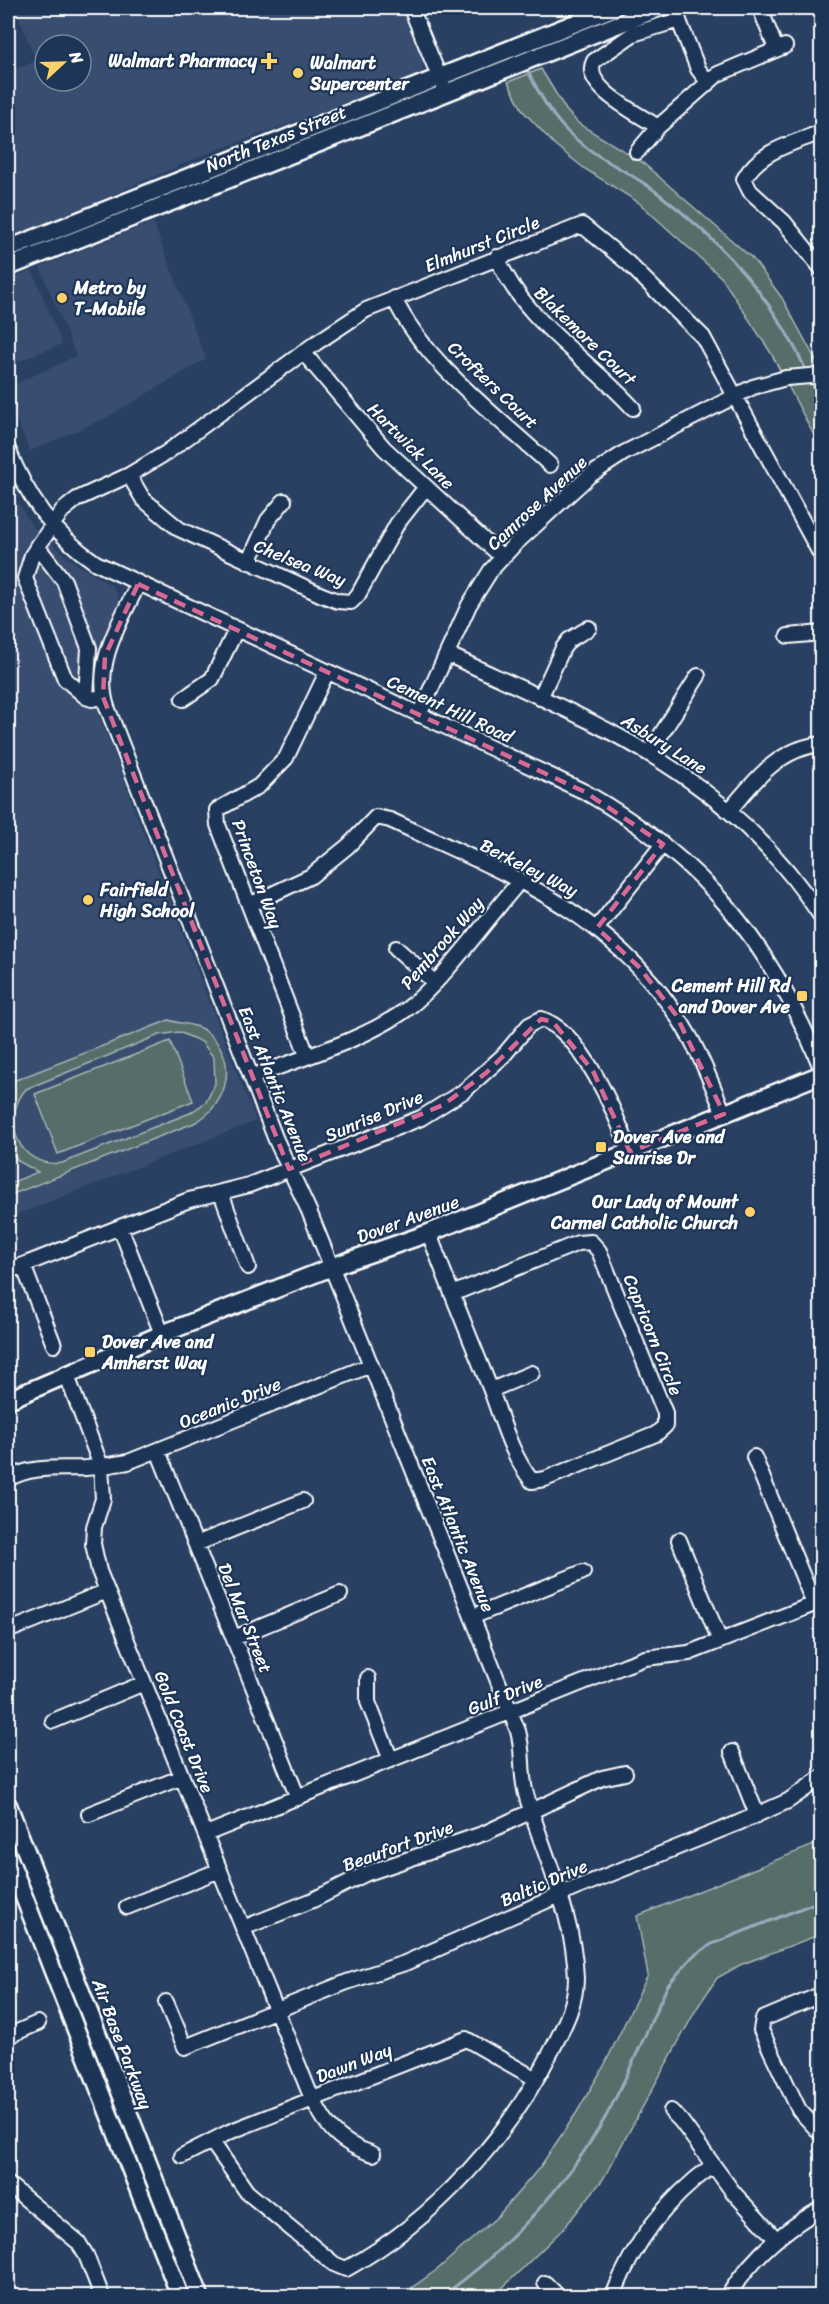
<svg xmlns="http://www.w3.org/2000/svg" width="829" height="2304" font-family="Sriracha,sans-serif">
	<rect width="100%" height="100%" fill="#294062"/>
	<filter id="ink" filterUnits="userSpaceOnUse"><feTurbulence type="fractalNoise" baseFrequency=".0167" numOctaves="2"/><feDisplacementMap in="SourceGraphic" scale="12" xChannelSelector="R" yChannelSelector="G"/><feConvolveMatrix kernelMatrix="1 2 1 2 8 2 1 2 1" color-interpolation-filters="sRGB"/></filter>
	<g filter="url(#ink)">
		<path fill="#374d70" fill-rule="evenodd" d="M 15,8 L 403,8 L 424,63 L 421,73 L 415,78 L 206,154 L 8,240 L 8,72 L 36,61 ZM 45,45 L 81,45 L 81,81 L 45,81 Z
			M 153,222 L 206,359 L 106,418 L 30,451 L 8,400 L 8,387 L 76,356 L 40,267 Z
			M 32,270 L 62,344 L 17,362 L 8,362 L 8,280 Z
			M 8,486 L 32,526 L 77,565 L 111,585 L 118,595 L 118,604 L 95,655 L 92,681 L 98,713 L 126,784 L 135,811 L 132,813 L 136,814 L 256,1121 L 8,1218 Z"/>
		<path fill="#566d6a" stroke="#aab6b4" stroke-width="1.5" fill-rule="evenodd" d="M 541,69 L 566,110 L 579,124 L 642,162 L 753,259 L 782,298 L 821,370 L 821,449 L 771,353 L 722,278 L 638,202 L 585,169 L 555,145 L 523,111 L 508,82 Z
			M 169,1020 C 179,1024 193,1023 204,1030 C 240,1055 230,1105 194,1123 L 8,1196 L 8,1184 L 38,1172 L 18,1161 L 8,1148 L 8,1083 ZM 179,1032 L 202,1042 L 214,1058 L 215,1084 L 206,1102 L 190,1113 L 62,1163 C 18,1169 0,1119 26,1089 L 159,1035 Z
			M 170,1041 L 193,1101 L 58,1154 L 35,1094 Z
			M 821,1842 L 821,1934 L 740,1965 L 717,1978 L 697,2008 L 603,2179 L 564,2228 L 494,2296 L 400,2296 L 438,2269 L 498,2216 L 540,2167 L 577,2112 L 604,2066 L 648,1975 L 637,1916 Z"/>
		<g fill="none" stroke-linecap="round" stroke-linejoin="round">
			<path stroke="#97adbe" stroke-width="3" d="M 528,71 C 539,94 552,118 571,135 C 597,159 631,172 659,194 C 724,244 773,298 807,372
				M 811,381 L 822,402
				M 442,2296 C 506,2251 566,2186 605,2118 C 629,2075 647,2029 668,1985 L 693,1956 L 712,1944 L 822,1900"/>
			<defs>
				<path id="minor" d="M 411,8 L 443,86
					M 674,8 L 698,69 L 708,82
					M 760,8 L 776,49
					M 658,127 C 641,115 580,87 594,61 L 633,34 L 679,20
					M 822,132 C 793,143 759,151 744,179 L 750,191 L 784,222 L 822,269
					M 637,152 L 658,127 L 718,74 L 785,46
					M 497,257 C 523,321 588,358 633,408
					M 394,298 C 422,360 500,419 550,465
					M 303,352 L 384,448 L 502,557
					M 8,449 C 27,497 53,534 96,563 L 585,792 C 706,861 770,942 822,1070
					M 129,475 L 143,499 L 179,529 L 322,595 L 338,601 L 351,602 L 358,595 L 397,524 L 426,487
					M 37,546 L 64,581 L 89,648 L 86,697
					M 249,562 L 268,520 L 284,501
					M 138,584 C 120,623 93,663 107,707 L 276,1140 L 309,1211 L 518,1731 C 524,1752 520,1773 526,1794 C 543,1854 574,1914 576,1978 C 576,2003 565,2024 554,2046 C 509,2137 435,2220 346,2269 L 334,2264 L 247,2192 L 212,2142
					M 788,636 L 822,633
					M 447,654 C 596,724 728,772 822,918
					M 103,697 L 92,699 L 86,697 L 65,679 L 25,578 L 32,555 L 62,511 L 77,499 L 129,475 L 166,453 L 316,343 L 366,310 L 582,225 L 628,263 L 703,337 L 822,557
					M 540,698 L 563,648 L 569,640 L 589,628
					M 183,699 L 212,679 L 236,630
					M 419,715 L 469,605 L 491,570 L 514,545 L 589,476 L 624,453 L 753,387 L 786,378 L 822,375
					M 650,752 L 698,676
					M 729,811 C 755,780 779,748 822,744
					M 249,905 L 311,876 L 348,846 L 376,817 L 390,820 C 511,876 622,915 691,1039 C 704,1063 714,1089 724,1114
					M 597,928 L 663,844
					M 396,948 L 434,982
					M 307,1055 L 218,825 L 217,810 L 259,786 L 286,758 L 327,672
					M 251,1077 C 299,1059 367,1039 407,1009 C 443,981 483,924 514,888 L 518,879
					M 221,1193 L 248,1267
					M 120,1227 L 162,1334
					M 429,1233 C 448,1286 470,1337 490,1388 C 502,1419 511,1455 532,1481 L 545,1479 L 656,1434 L 665,1426 L 665,1413 L 599,1251 L 591,1242 L 578,1243 L 452,1294
					M 23,1265 L 54,1345
					M 8,1271 L 189,1200 L 249,1185 L 421,1118 L 464,1091 L 503,1056 L 529,1025 L 541,1019 C 582,1031 616,1114 630,1152
					M 66,1373 L 101,1466 L 103,1499 L 94,1527 L 93,1544 L 99,1571 L 308,2089 C 324,2123 335,2142 373,2154
					M 491,1390 L 532,1373
					M 158,1451 L 298,1798
					M 754,1457 L 814,1604
					M 8,1479 C 32,1465 59,1469 86,1468 C 100,1467 114,1464 128,1462 L 371,1365
					M 679,1540 L 720,1641
					M 196,1544 L 303,1501
					M 472,1617 L 583,1572
					M 15,1628 L 107,1591
					M 234,1638 L 340,1594
					M 368,1678 L 368,1702 L 391,1760
					M 53,1721 L 144,1683
					M 732,1752 L 757,1815
					M 89,1814 L 182,1777
					M 206,1834 L 626,1665 L 645,1658 L 689,1653 L 822,1601
					M 127,1907 L 220,1870
					M 243,1928 L 313,1900 L 365,1874 L 485,1833 L 602,1778 L 625,1773
					M 822,1994 L 763,2019 L 761,2030 L 799,2110 L 822,2135
					M 166,2002 L 185,2047 L 347,1982 L 405,1963 L 571,1890 L 738,1823 L 788,1801 L 822,1777
					M 8,2036 L 38,2023
					M 671,2111 L 681,2121 L 733,2192 L 776,2239
					M 182,2156 L 229,2132 L 466,2039 L 536,2079
					M 8,2184 L 78,2242 L 86,2255 L 102,2296
					M 545,2283 L 558,2296
					M 613,2296 C 633,2243 666,2200 712,2166
					M 728,2296 C 751,2258 783,2230 822,2208"/>
				<path id="major" d="M 8,249 L 613,8
					M 8,267 L 659,8
					M 8,1400 L 162,1334 L 345,1262 L 429,1233 L 822,1074
					M 8,1805 L 200,2296
					M 8,1856 L 180,2296"/>
			</defs>
			<use href="#minor" stroke="#fff" stroke-width="18"/>
			<use href="#major" stroke="#fff" stroke-width="21"/>
			<use href="#minor" stroke="#1d3557" stroke-width="14"/>
			<use href="#major" stroke="#1d3557" stroke-width="16"/>
		</g>
	</g>
	<path fill="none" stroke="#d76994" stroke-width="4.5" stroke-dasharray="12 8" stroke-linejoin="round" d="M 138,584 L 585,792 L 663,844 L 597,928 L 639,967 L 676,1015 L 724,1114 L 630,1152 L 593,1071 L 553,1022 L 541,1019 L 486,1073 L 443,1105 L 289,1169 L 103,697 L 105,656 Z"/>
	<g fill="#ffd166" stroke="#1d3557" stroke-width="2">
		<path d="M266 52h6v6h6v6h-6v6h-6v-6h-6v-6h6z"/>
		<circle cx="298" cy="73" r="6"/>
		<circle cx="62" cy="298" r="6"/>
		<circle cx="88" cy="900" r="6"/>
		<rect x="796" y="990" width="12" height="12" rx="3"/>
		<rect x="595" y="1141" width="12" height="12" rx="3"/>
		<circle cx="750" cy="1212" r="6"/>
		<rect x="84" y="1346" width="12" height="12" rx="3"/>
	</g>
	<g text-anchor="middle" dominant-baseline="central" stroke-width="4.5" stroke-linejoin="round" paint-order="stroke">
		<g font-size="18" font-weight="bold" fill="#fff" stroke="#1d3557" text-anchor="start">
			<text x="257" y="61" text-anchor="end">Walmart Pharmacy</text>
			<text x="310" y="63">Walmart<tspan x="310" dy="21">Supercenter</tspan></text>
			<text x="74" y="288">Metro by<tspan x="74" dy="21">T-Mobile</tspan></text>
			<text x="100" y="890">Fairfield<tspan x="100" dy="21">High School</tspan></text>
			<text x="790" y="986" text-anchor="end">Cement Hill Rd<tspan x="790" dy="21">and Dover Ave</tspan></text>
			<text x="613" y="1137">Dover Ave and<tspan x="613" dy="21">Sunrise Dr</tspan></text>
			<text x="738" y="1202" text-anchor="end">Our Lady of Mount<tspan x="738" dy="21">Carmel Catholic Church</tspan></text>
			<text x="102" y="1342">Dover Ave and<tspan x="102" dy="21">Amherst Way</tspan></text>
		</g>
		<g font-size="18" fill="#fff" stroke="#1d3557">
			<text transform="translate(276 139) rotate(-22)">North Texas Street</text>
			<text transform="translate(482 244) rotate(-22)">Elmhurst Circle</text>
			<text transform="translate(585 336) rotate(44)">Blakemore Court</text>
			<text transform="translate(493 385) rotate(44)">Crofters Court</text>
			<text transform="translate(411 446) rotate(45)">Hartwick Lane</text>
			<text transform="translate(537 503) rotate(-43)">Camrose Avenue</text>
			<text transform="translate(300 563) rotate(22)">Chelsea Way</text>
			<text transform="translate(450 709) rotate(25)">Cement Hill Road</text>
			<text transform="translate(664 744) rotate(32)">Asbury Lane</text>
			<text transform="translate(529 868) rotate(27)">Berkeley Way</text>
			<text transform="translate(257 874) rotate(70)">Princeton Way</text>
			<text transform="translate(442 943) rotate(-49)">Pembrook Way</text>
			<text transform="translate(275 1084) rotate(68)">East Atlantic Avenue</text>
			<text transform="translate(374 1116) rotate(-23)">Sunrise Drive</text>
			<text transform="translate(408 1219) rotate(-20)">Dover Avenue</text>
			<text transform="translate(653 1335) rotate(68)">Capricorn Circle</text>
			<text transform="translate(230 1403) rotate(-22)">Oceanic Drive</text>
			<text transform="translate(458 1534) rotate(68)">East Atlantic Avenue</text>
			<text transform="translate(245 1618) rotate(68)">Del Mar Street</text>
			<text transform="translate(505 1695) rotate(-22)">Gulf Drive</text>
			<text transform="translate(184 1732) rotate(68)">Gold Coast Drive</text>
			<text transform="translate(398 1846) rotate(-20)">Beaufort Drive</text>
			<text transform="translate(544 1883) rotate(-23)">Baltic Drive</text>
			<text transform="translate(122 2044) rotate(69)">Air Base Parkway</text>
			<text transform="translate(354 2063) rotate(-21)">Dawn Way</text>
		</g>
	</g>
	<rect width="829" height="2304" fill="none" stroke="#1d3557" stroke-width="30"/>
	<rect x="15" y="15" width="799" height="2274" fill="none" stroke="#fff" stroke-width="2" filter="url(#ink)"/>
	<g transform="translate(63 63) rotate(68)"><circle r="28" fill="#1d3557" stroke="#77869a" stroke-width="1.5"/>
	<path d="M0-4.5L10 22L0 15L-10 22Z" fill="#ffd166"/>
	<text y="-9" font-size="16" font-weight="bold" text-anchor="middle" fill="#ffffff">N</text>
	</g>
</svg>
